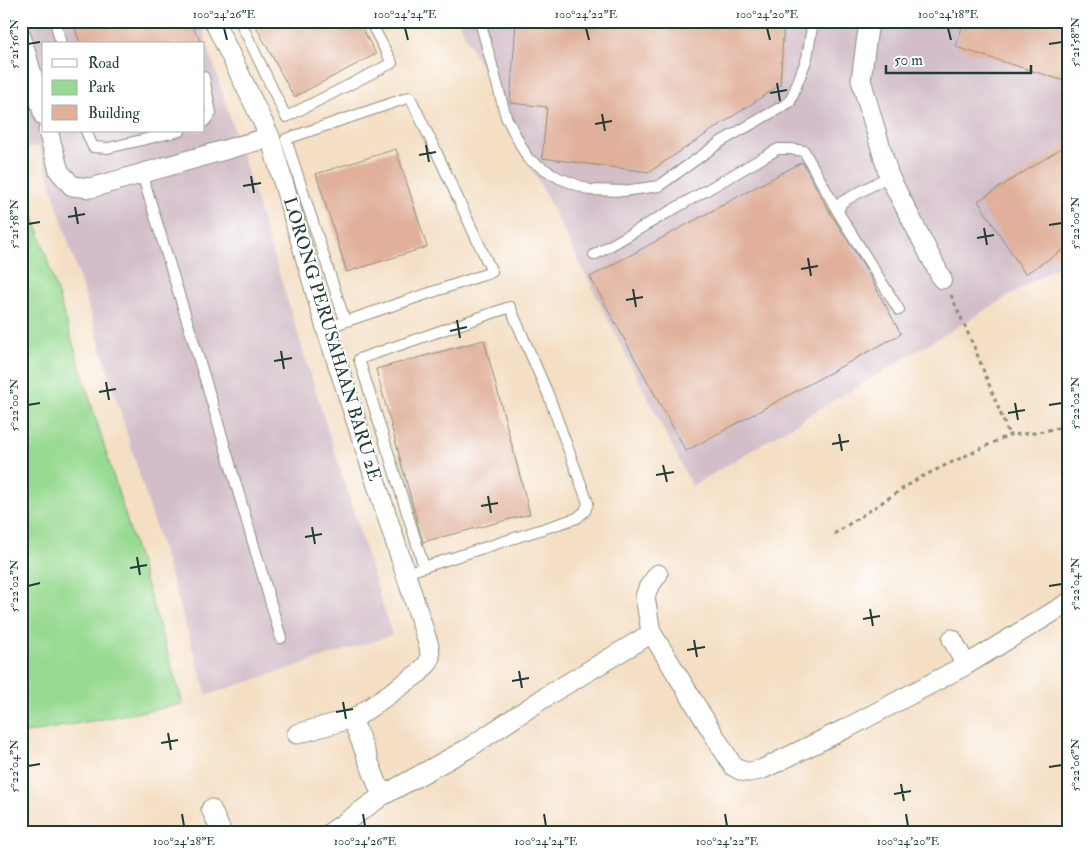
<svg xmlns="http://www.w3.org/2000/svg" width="1089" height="854" font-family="'IM FELL Double Pica',serif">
	<rect width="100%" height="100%" fill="#fff"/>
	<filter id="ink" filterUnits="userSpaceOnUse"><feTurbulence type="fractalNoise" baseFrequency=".02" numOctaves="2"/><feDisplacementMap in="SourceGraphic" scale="10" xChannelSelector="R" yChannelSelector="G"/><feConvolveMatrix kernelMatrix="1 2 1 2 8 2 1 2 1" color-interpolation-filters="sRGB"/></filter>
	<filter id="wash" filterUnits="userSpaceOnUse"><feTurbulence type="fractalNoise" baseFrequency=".0096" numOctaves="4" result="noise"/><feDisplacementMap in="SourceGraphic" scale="20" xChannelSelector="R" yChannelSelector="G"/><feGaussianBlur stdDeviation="1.12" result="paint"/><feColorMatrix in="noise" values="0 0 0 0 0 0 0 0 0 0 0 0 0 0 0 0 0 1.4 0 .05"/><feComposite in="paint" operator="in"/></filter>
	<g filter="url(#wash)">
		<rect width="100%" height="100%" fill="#f4dfc4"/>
		<path fill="#d2bdc8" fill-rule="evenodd" d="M 21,21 L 200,21 L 392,635 L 207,695 L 39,146 L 21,149 ZM 44,44 L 204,44 L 204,131 L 44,131 Z
			M 458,21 L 1068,21 L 1068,260 L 692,486 Z"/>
		<path fill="#98da91" stroke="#5c8c62" d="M 21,174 L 183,704 L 21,734 Z"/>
		<g id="blocks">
			<path fill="#e0b09a" d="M 73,21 L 190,21 L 202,44 L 80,44 Z
				M 253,21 L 358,21 L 376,54 L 294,97 Z
				M 516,21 L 784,21 L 780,85 L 649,172 L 542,158 L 547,107 L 510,103 Z
				M 964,21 L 1068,21 L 1068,82 L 956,47 Z
				M 1068,144 L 1068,247 L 1025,274 L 978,201 Z
				M 396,149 L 427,247 L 347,272 L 316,174 Z
				M 802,162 L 832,216 L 863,264 L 901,334 L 686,451 L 590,277 Z
				M 484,340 L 530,514 L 423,542 L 415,514 L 376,369 Z"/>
		</g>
	</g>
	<g filter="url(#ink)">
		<use href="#blocks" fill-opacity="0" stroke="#8a8e7c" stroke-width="1"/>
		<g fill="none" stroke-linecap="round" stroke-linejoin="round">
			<defs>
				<path id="lane" d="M 55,21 L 61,44
					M 240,21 L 286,117 L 392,63 L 370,21
					M 480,21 L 506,117 L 528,159 L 559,178 L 590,190 L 624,191 L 659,186 L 722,141 L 790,102 L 807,58 L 813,21
					M 204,77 L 211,113 L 204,122
					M 86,131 L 93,147 L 108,148 L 180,131
					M 142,174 L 209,392 L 281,638
					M 889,176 L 842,202 L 838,212 L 899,310
					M 594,255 L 778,149 L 790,149 L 804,151 L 838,212
					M 326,328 L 492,272 L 436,151 L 410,97 L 286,139 L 345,321
					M 406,573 L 424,567 L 577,518 L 585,511 L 588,503 L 548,394 L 510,307 L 359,359 L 424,567"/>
				<path id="street" d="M 214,21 L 270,137 L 326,328 L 429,646 L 430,657 L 428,663 L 419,673 L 358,716 L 354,720 L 346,720 L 297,734
					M 869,21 L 861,80 L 889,176 L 942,279
					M 21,36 L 44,116
					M 48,131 L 59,171 L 72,186 L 91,188 L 270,137
					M 658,574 L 648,588 L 645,597 L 651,632 L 733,766 C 745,774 749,773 763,769 L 851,726 L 966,665 L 1068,603
					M 952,639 L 966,665
					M 354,720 L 355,726 L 382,796
					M 211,809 L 222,833
					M 330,833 L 382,796 L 467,749 L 550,694 L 647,636 L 651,632"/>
			</defs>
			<use href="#lane" stroke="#8a8e7c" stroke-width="12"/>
			<use href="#street" stroke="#8a8e7c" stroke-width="21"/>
			<path stroke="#8a8e7c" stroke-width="3" stroke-dasharray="4 4" stroke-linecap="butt" d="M 951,295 L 975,349 L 1009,435
				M 834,534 L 919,478 L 1009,435 L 1034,433 L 1058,428 L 1068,422"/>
			<use href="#lane" stroke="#fff" stroke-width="10"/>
			<use href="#street" stroke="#fff" stroke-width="19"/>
		</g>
	</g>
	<path fill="none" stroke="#1f3d34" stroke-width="2" d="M 224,28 L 227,40M 405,28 L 408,40M 586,28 L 589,40M 767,28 L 770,40M 948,28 L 951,40M 28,44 L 40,42M 1049,44 L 1062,42M 777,83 L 780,101M 770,93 L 787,90M 602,114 L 605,131M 595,124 L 612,121M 426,145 L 429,162M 419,155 L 436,152M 251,176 L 254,193M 243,186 L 261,183M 75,207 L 78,224M 68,217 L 85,214M 28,224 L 40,222M 1049,225 L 1062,223M 984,228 L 987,245M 977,238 L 994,235M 808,258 L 811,276M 801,269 L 818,266M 633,289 L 636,307M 626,300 L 643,297M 457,320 L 460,338M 450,331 L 467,327M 281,351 L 284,369M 274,361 L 292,358M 106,382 L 109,400M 99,392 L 116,389M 1015,403 L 1018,420M 28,405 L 40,403M 1049,405 L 1062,403M 1008,413 L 1025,410M 839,434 L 842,451M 832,444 L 849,441M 663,465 L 667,482M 656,475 L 674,472M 488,496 L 491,513M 481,506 L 498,503M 312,527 L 315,544M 305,537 L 322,534M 137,557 L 140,575M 130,568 L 147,565M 28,586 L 40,583M 1049,586 L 1062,584M 870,609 L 873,626M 863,619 L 880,616M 694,640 L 697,657M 687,650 L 705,647M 519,671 L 522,688M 512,681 L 529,678M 343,702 L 346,719M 336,712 L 353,709M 168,733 L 171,750M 161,743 L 178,740M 28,766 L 40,764M 1049,767 L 1062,765M 901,784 L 904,801M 894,794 L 911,791M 182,814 L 184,826M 363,814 L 365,826M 544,814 L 546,826M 725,814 L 727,826M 906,814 L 908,826"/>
	<g text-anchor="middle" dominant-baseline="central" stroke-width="4" stroke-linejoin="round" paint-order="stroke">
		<g font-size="18" fill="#1f3d34" stroke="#fff">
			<text transform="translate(332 339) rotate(73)">LORONG PERUSAHAAN BARU 2E</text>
		</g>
	</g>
	<rect width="1089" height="854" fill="none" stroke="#fff" stroke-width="55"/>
	<rect x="42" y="42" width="162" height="90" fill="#ffffff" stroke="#a5b1ae"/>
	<rect x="52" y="59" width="25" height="8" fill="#ffffff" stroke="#a5b1ae"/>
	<text x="88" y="68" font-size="15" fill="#1f3d34">Road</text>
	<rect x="52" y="80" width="25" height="15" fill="#98da91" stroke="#a5b1ae"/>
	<text x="88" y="92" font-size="15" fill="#1f3d34">Park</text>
	<rect x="52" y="105" width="25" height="15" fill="#e0b09a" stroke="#a5b1ae"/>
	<text x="88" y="118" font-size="15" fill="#1f3d34">Building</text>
	<path d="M886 65v8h145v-8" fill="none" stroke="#1f3d34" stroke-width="2.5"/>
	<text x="894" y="65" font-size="15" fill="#1f3d34" stroke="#ffffff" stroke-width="4" paint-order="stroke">50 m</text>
	<rect x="28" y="28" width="1034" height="798" fill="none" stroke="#1f3d34" stroke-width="2"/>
	<g font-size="12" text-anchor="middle" fill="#1f3d34">
		<text x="224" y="18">100°24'26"E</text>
		<text x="405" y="18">100°24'24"E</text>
		<text x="586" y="18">100°24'22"E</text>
		<text x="767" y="18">100°24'20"E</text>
		<text x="948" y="18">100°24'18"E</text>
		<text transform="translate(1075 42) rotate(-90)" y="4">5°21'58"N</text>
		<text transform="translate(14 44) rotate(-90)" y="4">5°21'56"N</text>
		<text transform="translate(1075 223) rotate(-90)" y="4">5°22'00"N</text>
		<text transform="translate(14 224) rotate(-90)" y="4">5°21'58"N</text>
		<text transform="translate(1075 403) rotate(-90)" y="4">5°22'02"N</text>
		<text transform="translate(14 405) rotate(-90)" y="4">5°22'00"N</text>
		<text transform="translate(1075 584) rotate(-90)" y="4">5°22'04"N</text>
		<text transform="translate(14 586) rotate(-90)" y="4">5°22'02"N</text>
		<text transform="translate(1075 765) rotate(-90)" y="4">5°22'06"N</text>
		<text transform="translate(14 766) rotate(-90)" y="4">5°22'04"N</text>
		<text x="184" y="845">100°24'28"E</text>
		<text x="365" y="845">100°24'26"E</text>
		<text x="546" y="845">100°24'24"E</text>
		<text x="727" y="845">100°24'22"E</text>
		<text x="908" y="845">100°24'20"E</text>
	</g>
</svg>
